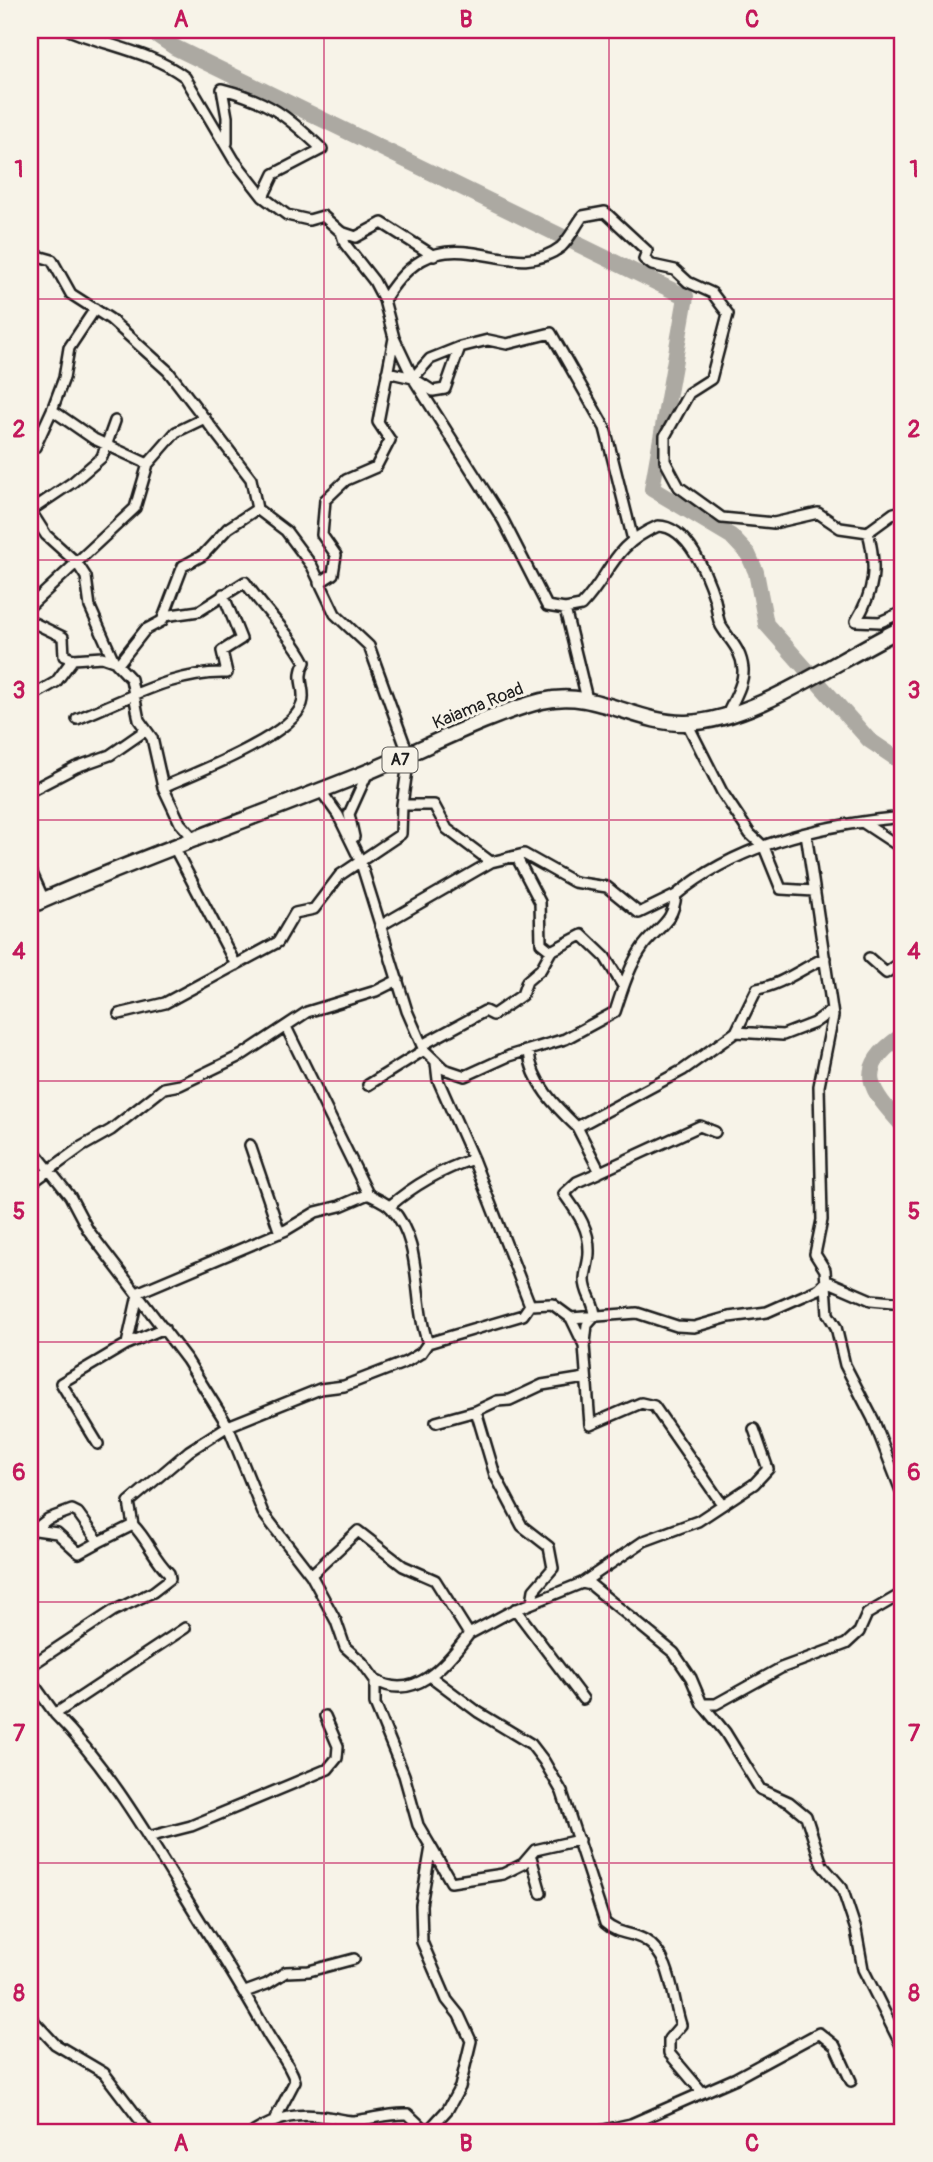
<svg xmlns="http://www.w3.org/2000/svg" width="933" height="2162" font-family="Pangolin,sans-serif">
	<rect width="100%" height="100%" fill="#f7f3e8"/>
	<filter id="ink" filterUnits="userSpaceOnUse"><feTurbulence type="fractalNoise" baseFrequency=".0143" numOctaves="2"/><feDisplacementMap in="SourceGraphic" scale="14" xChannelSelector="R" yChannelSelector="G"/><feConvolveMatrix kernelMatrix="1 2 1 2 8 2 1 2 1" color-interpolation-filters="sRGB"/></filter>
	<g filter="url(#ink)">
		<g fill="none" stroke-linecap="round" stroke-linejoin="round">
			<path stroke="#aca9a2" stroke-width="16" d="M 149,30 L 174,47 L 686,297 L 652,489 L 731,536 L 748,554 L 756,572 L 766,624 L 869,740 L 903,763
				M 903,1035 C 852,1069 870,1090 903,1126"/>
			<defs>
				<path id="minor" d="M 69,30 C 107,46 152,52 185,77 L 234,160 L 263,197 L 287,215 L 309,220 L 323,216 L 341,232 L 345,244 L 374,281 L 384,300 L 394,338 L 413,378 L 503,520 L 547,606 L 565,609 L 581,606 C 611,575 611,546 658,526 C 688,526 707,575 715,600 C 717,608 717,619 721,626 C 730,641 741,649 743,669 C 744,684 733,701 727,715
					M 227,143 L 227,117 L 222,89 C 269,101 287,116 322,149 L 274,174 L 263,197
					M 341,232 L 356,237 L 382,223 L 434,256
					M 30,249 L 38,256 L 52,260 L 71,294 L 110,319 L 168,371 L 251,479 L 257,509 L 286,531 L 312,566 L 335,614 L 369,646 L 409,756 L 402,805 L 434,805 L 447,829 L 491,862
					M 384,300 C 444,202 505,290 561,247 C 569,240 576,225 583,216 L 605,212 L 647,251 L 644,259 L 652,265 L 675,270 L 688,282 L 712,293 L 728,314 L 711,379 L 689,393 L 665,436 L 665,461 L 679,487 L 722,518 L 774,523 L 818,513 L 840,528 L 868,532 L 894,513 L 903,511
					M 95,309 L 69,348 L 64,378 L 52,410 L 94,439 L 148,464
					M 460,347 L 488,340 L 507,344 L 551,333 L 605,428 L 633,540
					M 387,372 L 413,378 L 433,391 L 445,389 L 460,347 L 430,359 L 413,378
					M 30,445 L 35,447 L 52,410
					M 30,510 L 46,535 L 77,563 L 86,577 L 90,607 L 114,661 L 131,679 L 139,720 L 152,738 L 163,787 L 180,823 L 196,841
					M 30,511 L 73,482 L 102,457 L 115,421
					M 868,532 C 877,567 875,590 856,621 L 880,622 L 903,612
					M 319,583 L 333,574 L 336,555 L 322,535 L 325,500 L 346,480 L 376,467 L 390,440 L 378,422 L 394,338
					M 30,606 L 135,508 L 148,464 L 176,432 L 205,418
					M 565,609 L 587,699
					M 30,621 L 63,637 L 64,656 L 73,659
					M 30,697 L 56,682 L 73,659 L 102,657 L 119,663 L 145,630 L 162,621 L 183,566 L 203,555 L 228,528 L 257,509
					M 77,719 C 126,700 174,671 227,673 L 222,651 L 241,639 L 223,594
					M 687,723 L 722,792 L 750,834 L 764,847 L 781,889 L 814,891
					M 163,787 C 195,773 292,736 302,704 C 307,689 295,680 305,662 C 289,632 264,610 245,582 L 199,611 L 164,616
					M 30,791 L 76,767 L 110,755 L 146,730
					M 321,791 L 338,815 L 360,860 L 407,1011 L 424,1050 L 444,1069 L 465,1076 L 509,1056 L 565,1039 L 615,1012 C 622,990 630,964 644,945 C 660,925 673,923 676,895 C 736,845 817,826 894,818 L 903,813
					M 862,822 L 903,849
					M 806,833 L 833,1016 L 819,1086 L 822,1220 L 815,1254 L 825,1270 L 828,1314 L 836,1327 L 845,1365 L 873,1419 L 903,1496
					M 354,837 L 349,814 L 368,772
					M 175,849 L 236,965
					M 30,869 L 44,900
					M 380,926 L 491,862 L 524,854 L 574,882 L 607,887 L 639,913 L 676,895
					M 551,951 L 582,935 L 605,957 L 623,986
					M 869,958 L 886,973 L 903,961
					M 119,1014 L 165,1003 L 278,942 L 295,913 L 314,909 L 340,875 L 401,834 L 402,805
					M 286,1027 L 368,1194
					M 736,1032 L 757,989 C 782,985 802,968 825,958
					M 422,1045 L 485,1011 L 493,1015 L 522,995 L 527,981 L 541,969 L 551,951 L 541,943 L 540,902 L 516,856
					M 529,1052 C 531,1082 556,1107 577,1127 L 683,1070 L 736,1032 L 783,1035 L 814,1023 L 832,1010
					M 436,1063 L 438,1080 L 473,1159 L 530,1305
					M 368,1085 L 424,1050
					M 577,1127 L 600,1172 L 700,1126 L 715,1132
					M 250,1145 L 280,1233
					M 30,1146 L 70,1196 L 88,1230 L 187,1360 L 228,1426 L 263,1513 L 311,1575 L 358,1531 L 403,1566 L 435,1580 L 469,1634 L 510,1612 L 582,1583 L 591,1585 L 674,1653 L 691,1678 L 702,1704 L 725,1732 L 760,1789 L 789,1802 L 806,1816 L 822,1865 L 842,1888 L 856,1930 L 863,1969 L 903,2049
					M 30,1184 L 81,1147 L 111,1130 L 164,1088 L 180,1085 L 242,1055 L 307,1012 L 376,991 L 398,980
					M 390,1206 C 415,1184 441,1170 473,1159
					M 137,1293 L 286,1230 L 316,1212 L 340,1206 L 368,1194 C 375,1198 386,1202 391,1208 C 424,1243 412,1301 428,1343 L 523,1315 L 530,1305 L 552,1304 L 571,1318 L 637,1313 L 677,1326 L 694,1327 L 729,1317 L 767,1312 L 819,1289 L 827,1281 L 871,1300 L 903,1303
					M 571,1318 L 584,1345 L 590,1425 L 641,1403 L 654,1406 L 722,1504
					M 585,1343 L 587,1325 L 595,1316 C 595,1302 585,1294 585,1280 C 585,1271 589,1262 589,1253 C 590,1229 577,1212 564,1194 L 577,1182 L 600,1172
					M 127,1344 L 138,1295
					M 476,1411 L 497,1401 L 510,1400 L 542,1385 L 585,1378
					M 436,1422 L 476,1411 L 495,1475 L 522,1526 L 549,1547 L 553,1568 L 534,1590 L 532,1602
					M 98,1444 L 61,1383 L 127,1344 L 164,1328
					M 133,1525 L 129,1502 L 189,1451 L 228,1426 L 320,1389 L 344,1386 L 406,1362 L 421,1353 L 428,1343
					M 36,1530 L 57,1533 L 79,1553 L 99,1542
					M 30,1533 L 48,1519 L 72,1510 L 78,1513 L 99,1542 L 133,1525 C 148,1540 154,1559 169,1573 L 170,1579 L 153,1592 L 113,1611 L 30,1666
					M 311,1575 L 336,1621 L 345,1647 L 362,1662 L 375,1680 L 375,1704 L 404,1775 L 418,1825 L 431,1847 L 421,1905 L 422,1942 L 447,2000 L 459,2015 L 471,2041 L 460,2087 L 448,2109 L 427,2132
					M 582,1583 L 644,1541 L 698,1521 L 754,1484 L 768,1469 L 754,1429
					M 515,1609 L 583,1699
					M 430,1676 L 478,1712 L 531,1744 L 544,1761 L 562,1792 L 605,1923 C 618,1935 632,1932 645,1940 C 672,1956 672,1998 681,2025 L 669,2039 L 669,2053 L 702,2092
					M 30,1679 L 55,1714 L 185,1628
					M 375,1680 C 414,1703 446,1665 469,1634
					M 702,1704 L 716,1704 L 781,1668 L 846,1644 L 859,1632 L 867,1614 L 903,1593
					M 55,1714 C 105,1764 143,1828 180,1888 C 209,1936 239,1982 266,2031 C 275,2048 290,2063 295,2081 L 275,2119
					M 148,1837 L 191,1826 L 328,1769 L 337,1758 L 338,1746 L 325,1716
					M 431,1847 L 451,1882 L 503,1874 L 523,1864 L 535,1850 L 579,1840
					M 531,1857 L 541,1893
					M 245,1992 L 267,1984 L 286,1972 L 309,1971 L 354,1959
					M 30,2017 L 55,2044 L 104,2073 L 149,2132
					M 254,2132 C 278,2117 299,2112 327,2117 C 335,2118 345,2121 354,2121 C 373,2119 388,2113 408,2114 L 427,2132
					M 595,2132 L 631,2124 L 736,2078 L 819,2033 L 835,2046 L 851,2081"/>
				<path id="trunk" d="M 30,906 C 138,858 250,819 360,775 C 418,752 483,716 542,701 C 594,688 635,724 686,723 C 756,721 840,657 903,628"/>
			</defs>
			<use href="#minor" stroke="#1c1c1c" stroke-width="14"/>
			<use href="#trunk" stroke="#1c1c1c" stroke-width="19"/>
			<use href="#minor" stroke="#f7f3e8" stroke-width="9"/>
			<use href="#trunk" stroke="#f7f3e8" stroke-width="14"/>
		</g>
	</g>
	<path fill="none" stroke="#c2185b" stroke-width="2" stroke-opacity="0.55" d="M 324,30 L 324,2132M 609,30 L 609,2132M 30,299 L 903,299M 30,560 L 903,560M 30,820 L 903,820M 30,1081 L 903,1081M 30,1342 L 903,1342M 30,1602 L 903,1602M 30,1863 L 903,1863"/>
	<g text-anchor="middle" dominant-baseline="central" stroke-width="6" stroke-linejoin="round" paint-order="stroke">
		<rect fill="#f7f3e8" stroke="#5e5c59" stroke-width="2" x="382.5" y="747.5" width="35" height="25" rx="5"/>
		<g font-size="16" font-weight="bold" fill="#1c1c1c">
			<text x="400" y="760">A7</text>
		</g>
		<g font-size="18" fill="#1c1c1c" stroke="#f7f3e8">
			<text transform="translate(478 706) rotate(-22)">Kaiama Road</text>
		</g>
	</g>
	<rect width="933" height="2162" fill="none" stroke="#f7f3e8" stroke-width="77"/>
	<rect x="38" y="38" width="856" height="2086" fill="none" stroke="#c2185b" stroke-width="2.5"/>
	<g font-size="23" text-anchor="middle" font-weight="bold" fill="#c2185b">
		<text x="181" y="27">A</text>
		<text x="466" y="27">B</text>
		<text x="752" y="27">C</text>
		<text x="19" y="177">1</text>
		<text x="914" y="177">1</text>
		<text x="19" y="437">2</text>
		<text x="914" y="437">2</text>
		<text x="19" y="698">3</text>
		<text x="914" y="698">3</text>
		<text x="19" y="959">4</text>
		<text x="914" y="959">4</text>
		<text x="19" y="1219">5</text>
		<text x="914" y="1219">5</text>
		<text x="19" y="1480">6</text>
		<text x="914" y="1480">6</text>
		<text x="19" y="1741">7</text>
		<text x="914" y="1741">7</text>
		<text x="19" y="2001">8</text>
		<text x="914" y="2001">8</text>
		<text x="181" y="2151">A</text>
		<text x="466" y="2151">B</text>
		<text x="752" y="2151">C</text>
	</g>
</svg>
